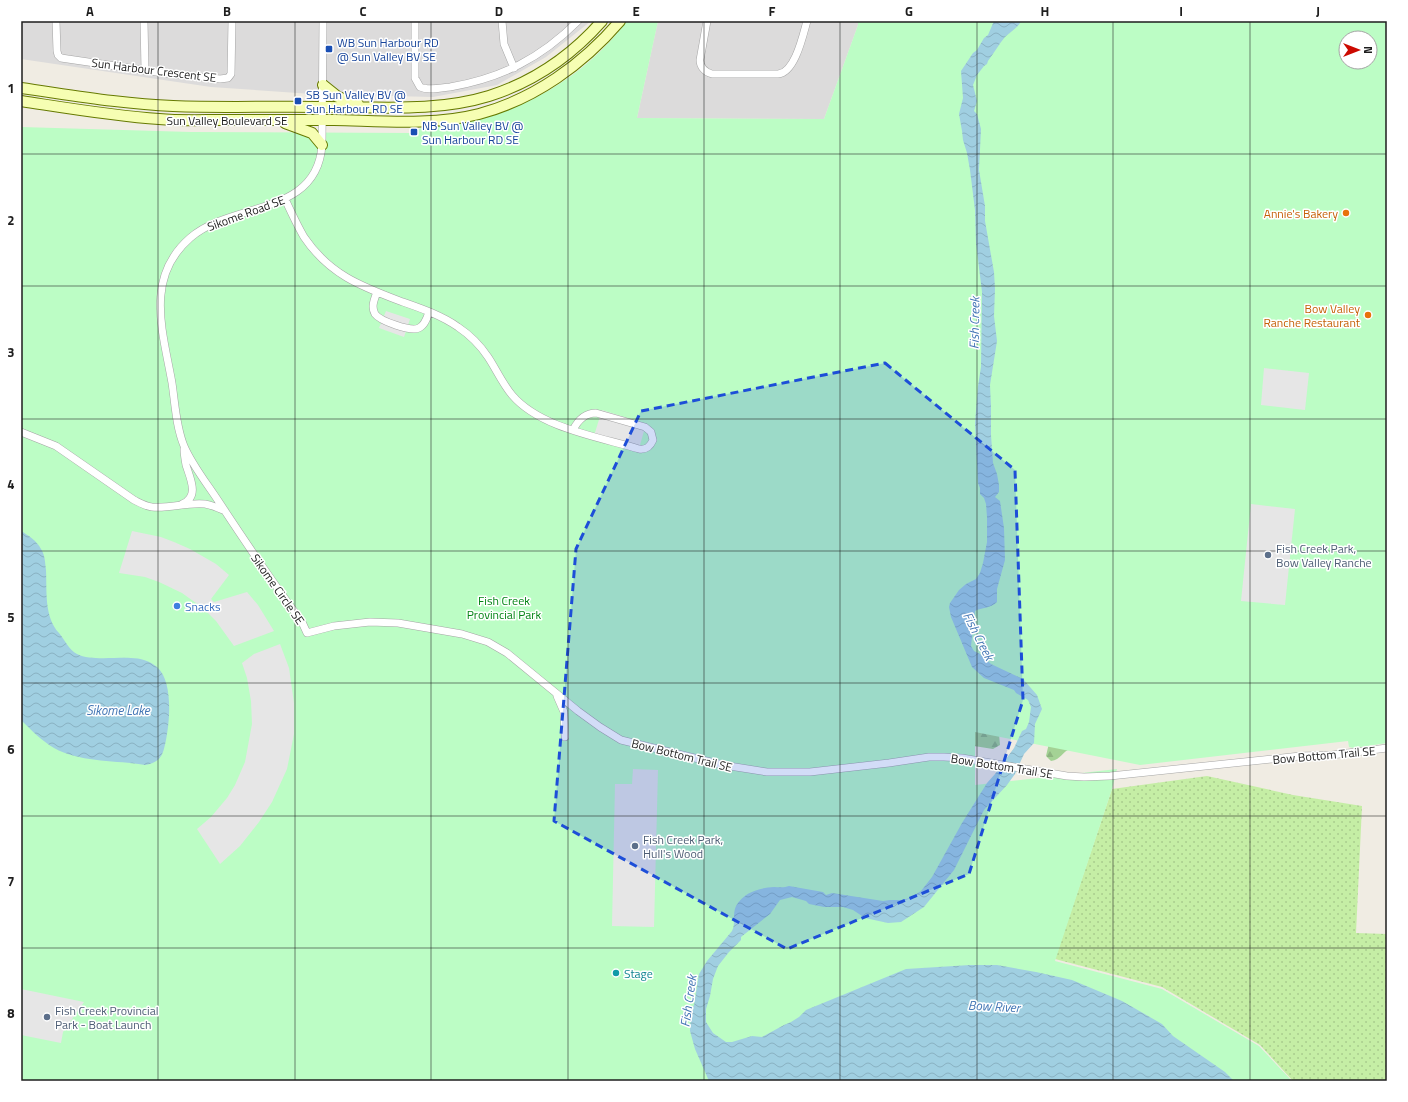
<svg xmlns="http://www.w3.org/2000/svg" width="1408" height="1102" font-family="'Titillium Web',sans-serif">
	<defs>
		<pattern id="grass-dots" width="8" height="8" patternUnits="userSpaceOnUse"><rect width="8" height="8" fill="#c5eea5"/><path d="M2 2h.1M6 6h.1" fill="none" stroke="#a9cc8e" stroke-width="1.8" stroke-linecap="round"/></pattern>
		<pattern id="forest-firs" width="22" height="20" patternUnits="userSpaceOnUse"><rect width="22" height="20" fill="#a4d295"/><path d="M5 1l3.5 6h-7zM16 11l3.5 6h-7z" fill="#8db480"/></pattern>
		<pattern id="water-waves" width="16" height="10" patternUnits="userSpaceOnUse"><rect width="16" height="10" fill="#a0cfe1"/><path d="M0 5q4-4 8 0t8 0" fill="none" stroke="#89b1c1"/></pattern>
	</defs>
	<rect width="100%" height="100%" fill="#f0ece3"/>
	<path fill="#dcdbdb" d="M 21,21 L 591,21 L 546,57 L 497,85 L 433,97 L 312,94 L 211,87 L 21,59 Z
		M 658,21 L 858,21 L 858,25 L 824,119 L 637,118 Z"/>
	<path fill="url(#grass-dots)" d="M 1207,776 L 1293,795 L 1362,806 L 1356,933 L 1387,934 L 1387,1081 L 1293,1081 L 1260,1045 L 1162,987 L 1055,959 L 1112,789 Z"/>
	<path fill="url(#forest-firs)" d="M 970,726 L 999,734 L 1000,745 L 993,749 L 974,746 Z
		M 1049,743 L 1071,749 C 1062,751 1061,760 1051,761 L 1046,756 Z"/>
	<path fill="#bcfdc5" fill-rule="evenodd" d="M 627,21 L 658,21 L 637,118 L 824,119 L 858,25 L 858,21 L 1387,21 L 1387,743 L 1354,748 L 1349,747 L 1348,741 L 1140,765 L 975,732 L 975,785 L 1117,769 L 1112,789 L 1055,961 L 1162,989 L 1259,1046 L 1292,1081 L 21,1081 L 21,127 L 191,132 L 413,133 C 417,131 420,128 424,127 C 428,125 434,126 439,125 C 452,124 465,123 478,119 C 538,104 590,70 627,21 ZM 1346,38 L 1370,38 L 1370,62 L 1346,62 Z"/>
	<path fill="#e6e6e6" d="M 386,311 L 410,319 L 404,337 L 379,328 Z
		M 1264,368 L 1309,373 L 1305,410 L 1261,405 Z
		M 602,410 L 646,424 L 638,452 L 593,439 Z
		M 1251,504 L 1295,509 L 1285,605 L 1241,601 Z
		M 132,531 L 161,537 L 174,542 L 190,549 L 216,564 L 229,575 L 211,599 L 214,602 L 247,592 L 258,605 L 274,631 L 234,646 L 216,621 L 203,608 L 182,593 L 159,582 L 145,577 L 119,573 Z
		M 280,644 L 289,668 L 294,703 L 294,734 L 287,769 L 272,802 L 259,822 L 240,846 L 220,864 L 197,829 L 211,817 L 227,798 L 235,785 L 245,762 L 252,724 L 251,701 L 247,678 L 242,663 L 254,654 Z
		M 633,769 L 658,770 L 654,927 L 612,926 L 615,784 L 632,784 Z
		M 21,989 L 84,1002 L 63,1032 L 61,1043 L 21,1035 Z"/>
	<path fill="url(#water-waves)" d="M 994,21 L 1021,21 C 1018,28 1011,31 1005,37 C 999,44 994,53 988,61 L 987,64 L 984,66 L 977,75 L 973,85 L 977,101 L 974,111 L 977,114 L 981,129 L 979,170 L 985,206 L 985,221 L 994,272 L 995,289 L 994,316 L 997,341 L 990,385 L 991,406 L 991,435 L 993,463 L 997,474 L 999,485 L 999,492 L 995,497 L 1000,501 L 1004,528 L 1005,560 L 997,589 L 997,602 C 990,609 982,607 975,611 L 971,646 L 974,651 L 980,654 L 991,664 L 1023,679 L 1037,695 L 1042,709 L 1035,724 L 1034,743 L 1024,754 L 1015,774 L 1007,785 L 984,810 L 954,870 L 924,907 L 901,922 L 888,923 L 865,918 L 853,910 L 843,907 L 824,907 L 809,904 L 806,901 L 792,897 L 780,900 L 770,914 L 741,937 L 741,940 L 729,952 L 718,966 L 713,979 L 710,996 L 706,1009 L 706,1022 L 713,1033 L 726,1042 L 732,1042 L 752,1036 L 762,1037 L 784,1025 L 791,1022 L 799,1017 L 806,1010 L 906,969 L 970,965 L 997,965 L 1036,972 L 1072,980 L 1122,1001 L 1162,1024 L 1173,1036 L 1225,1072 L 1234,1081 L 709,1081 L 695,1049 L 690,1031 L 691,1010 L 694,1005 L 699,974 L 707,961 L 732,931 C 736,923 732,915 736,906 C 744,892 759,888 774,887 C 779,887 784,888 789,886 L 823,892 L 826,895 L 832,893 L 883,901 L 890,900 L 901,900 L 910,898 L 921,891 L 932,877 L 962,823 L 987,783 L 995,774 L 1014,748 L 1022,731 L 1026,729 L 1029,722 L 1031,707 L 1028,700 L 1016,693 L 1014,690 L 984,678 L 972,667 L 951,617 L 949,607 L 950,603 L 959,590 L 966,584 L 976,579 L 980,573 L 983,563 L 987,542 L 987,517 L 986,504 L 984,498 L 980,494 L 980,488 L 978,483 L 975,423 L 978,386 L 981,367 L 982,292 L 976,243 L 975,210 L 970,170 L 967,153 L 963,140 L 962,131 L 959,114 L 963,98 L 961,71 L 973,53 L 977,50 L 984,38 L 988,35 Z
		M 21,531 C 28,535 37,541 41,549 C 45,555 45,562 46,570 C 47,591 44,617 59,633 C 65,640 69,650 77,654 C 91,661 115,657 131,658 C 140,658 150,661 157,667 C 173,681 170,720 166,740 C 163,754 162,762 145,765 C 116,760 81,763 54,748 C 42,741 31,730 21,720 Z"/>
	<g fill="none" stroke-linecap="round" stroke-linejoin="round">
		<defs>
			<path id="street" d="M 56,21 L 57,51 L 58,55 L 61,58 L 163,73 L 220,79 L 228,78 L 231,74 L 232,21
				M 144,21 L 145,70
				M 323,21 L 322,145 C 317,217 232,201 190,238 C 144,278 163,332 172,383 C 175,403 176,427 184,446 C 192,465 208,485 219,502 C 246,543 273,583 302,622 L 307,633 L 334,626 L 370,622 L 398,623 L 462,634 L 488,642 L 507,653 L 578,711 L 600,727 L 621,740 L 723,765 L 767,772 L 810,772 L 889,763 L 929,757 L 944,757 L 962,758 L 1067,776 L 1084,777 L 1110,776 L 1300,756 L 1332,755 L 1387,748
				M 415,21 L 415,78 L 420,87 C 428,91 440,88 450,87 C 502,78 541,58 578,21
				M 502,21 L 504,44 L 514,68
				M 707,21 L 700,60 C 700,67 705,72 712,74 L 778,74 C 795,73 803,35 807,21
				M 285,199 C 291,212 297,225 304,237 C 329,274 360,286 400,301 C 420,308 441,315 458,327 C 470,335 480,345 488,357 C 496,369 502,383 512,395 C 540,428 599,437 639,449 C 646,450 650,447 653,440 L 651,432 L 645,427 L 596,413 C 585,413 578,420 573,430
				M 377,292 C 374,300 371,307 375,314 C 380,321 411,332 419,328 C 425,325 427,318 429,312
				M 21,432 L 56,446 L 134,500 C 140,503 145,506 152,507 C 169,509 187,502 205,504 C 212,505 218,508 225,511
				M 182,504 C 200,497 190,478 186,465 C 185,459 184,454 184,449
				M 557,696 L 564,712 L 565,737"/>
			<path id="secondary" d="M 323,85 L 338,97 L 358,104
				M 21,88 C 71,95 122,104 173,106 C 224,108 276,106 328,107 C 382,107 437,112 489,96 C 533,82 572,55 602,21
				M 21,101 C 67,108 113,116 159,119 C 180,121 202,120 223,120 C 260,120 297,120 334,120 C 382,121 432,126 479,114 C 535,99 583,64 620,21
				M 285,123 L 312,133 L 322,145"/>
		</defs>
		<use href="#street" stroke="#a5a5a5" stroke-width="8"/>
		<use href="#secondary" stroke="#667a00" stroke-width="12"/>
		<use href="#street" stroke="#fff" stroke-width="7"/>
		<use href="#secondary" stroke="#f6feb3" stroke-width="10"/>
	</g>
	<path fill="#1d4ed8" fill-opacity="0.2" stroke="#1d4ed8" stroke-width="3" stroke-dasharray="8 5" stroke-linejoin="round" d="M 885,363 L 1015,470 L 1023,700 L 969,874 L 787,949 L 554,821 L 576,549 L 641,411 Z"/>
	<path fill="none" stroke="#1e1e1e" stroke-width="1" stroke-opacity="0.55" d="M 158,21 L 158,1081M 295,21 L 295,1081M 431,21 L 431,1081M 568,21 L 568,1081M 704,21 L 704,1081M 840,21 L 840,1081M 977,21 L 977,1081M 1113,21 L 1113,1081M 1250,21 L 1250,1081M 21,154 L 1387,154M 21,286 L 1387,286M 21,419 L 1387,419M 21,551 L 1387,551M 21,683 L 1387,683M 21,816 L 1387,816M 21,948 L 1387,948"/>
	<g fill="#1a4fb4" stroke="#fff" stroke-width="1.5">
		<rect x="325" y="45" width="8" height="8" rx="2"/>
		<rect x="294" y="97" width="8" height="8" rx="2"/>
		<rect x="410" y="128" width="8" height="8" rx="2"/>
	</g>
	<g fill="#e8710a" stroke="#fff" stroke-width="1.5">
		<circle cx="1346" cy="213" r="4"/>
		<circle cx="1368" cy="315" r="4"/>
	</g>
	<g fill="#5c6f8a" stroke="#fff" stroke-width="1.5">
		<circle cx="1268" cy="555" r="4"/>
		<circle cx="635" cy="846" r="4"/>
		<circle cx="47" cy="1017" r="4"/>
	</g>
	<circle fill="#3f7fe0" stroke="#fff" stroke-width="1.5" cx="177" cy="606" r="4"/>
	<circle fill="#0f9aa8" stroke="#fff" stroke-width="1.5" cx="616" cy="973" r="4"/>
	<g text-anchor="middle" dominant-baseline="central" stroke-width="3" stroke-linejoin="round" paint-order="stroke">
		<g font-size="12" fill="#164399" stroke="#fff" text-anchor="start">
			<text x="337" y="42">WB Sun Harbour RD<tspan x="337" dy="14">@ Sun Valley BV SE</tspan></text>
			<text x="306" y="94">SB Sun Valley BV @<tspan x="306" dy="14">Sun Harbour RD SE</tspan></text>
			<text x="422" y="125">NB Sun Valley BV @<tspan x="422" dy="14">Sun Harbour RD SE</tspan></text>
		</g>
		<g font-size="12" fill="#1e1e1e" stroke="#fff">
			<text transform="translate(154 70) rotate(7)">Sun Harbour Crescent SE</text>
			<text x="227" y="120">Sun Valley Boulevard SE</text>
			<text transform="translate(246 213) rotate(-20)">Sikome Road SE</text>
			<text transform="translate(278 589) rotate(55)">Sikome Circle SE</text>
			<text transform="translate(682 755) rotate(14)">Bow Bottom Trail SE</text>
			<text transform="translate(1324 755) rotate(-5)">Bow Bottom Trail SE</text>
			<text transform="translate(1002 766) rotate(9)">Bow Bottom Trail SE</text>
		</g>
		<g font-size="12" fill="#c56008" stroke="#fff" text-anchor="end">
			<text x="1338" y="213">Annie's Bakery</text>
			<text x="1360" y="308">Bow Valley<tspan x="1360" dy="14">Ranche Restaurant</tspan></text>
		</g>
		<g font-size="12" fill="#4e5e75" stroke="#fff" text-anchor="start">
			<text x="1276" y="548">Fish Creek Park,<tspan x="1276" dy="14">Bow Valley Ranche</tspan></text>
			<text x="643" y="839">Fish Creek Park,<tspan x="643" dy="14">Hull's Wood</tspan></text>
			<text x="55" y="1010">Fish Creek Provincial<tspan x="55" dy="14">Park - Boat Launch</tspan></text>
		</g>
		<g font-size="12" fill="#038415" stroke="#fff">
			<text x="504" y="600">Fish Creek<tspan x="504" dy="14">Provincial Park</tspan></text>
		</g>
		<g font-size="12" fill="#366cbe" stroke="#fff" text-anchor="start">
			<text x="185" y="606">Snacks</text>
		</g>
		<g font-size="12" fill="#0d838f" stroke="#fff" text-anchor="start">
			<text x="624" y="973">Stage</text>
		</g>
		<g font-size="13" font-style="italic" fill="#4376b5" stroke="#fff">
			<text transform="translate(974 323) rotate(-89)">Fish Creek</text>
			<text transform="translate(979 636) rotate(63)">Fish Creek</text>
			<text x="118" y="710">Sikome Lake</text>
			<text transform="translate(688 1001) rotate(-82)">Fish Creek</text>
			<text transform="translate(994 1006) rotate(3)">Bow River</text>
		</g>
	</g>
	<rect width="1408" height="1102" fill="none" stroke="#ffffff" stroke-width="44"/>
	<g transform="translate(1358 50) rotate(90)"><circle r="19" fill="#ffffff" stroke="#a5a5a5"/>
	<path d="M0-3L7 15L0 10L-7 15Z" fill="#cc0a00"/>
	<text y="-6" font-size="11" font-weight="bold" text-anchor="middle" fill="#1e1e1e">N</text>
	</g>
	<rect x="22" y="22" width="1364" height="1058" fill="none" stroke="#1e1e1e" stroke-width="1.5"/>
	<g font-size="13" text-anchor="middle" font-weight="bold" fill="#1e1e1e">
		<text x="90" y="16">A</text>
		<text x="227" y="16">B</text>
		<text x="363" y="16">C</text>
		<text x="499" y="16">D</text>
		<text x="636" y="16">E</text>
		<text x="772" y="16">F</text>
		<text x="909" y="16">G</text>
		<text x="1045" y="16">H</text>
		<text x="1181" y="16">I</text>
		<text x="1318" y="16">J</text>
		<text x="11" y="93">1</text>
		<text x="11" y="225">2</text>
		<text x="11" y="357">3</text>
		<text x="11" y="489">4</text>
		<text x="11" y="622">5</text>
		<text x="11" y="754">6</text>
		<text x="11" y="886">7</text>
		<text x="11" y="1018">8</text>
	</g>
</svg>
